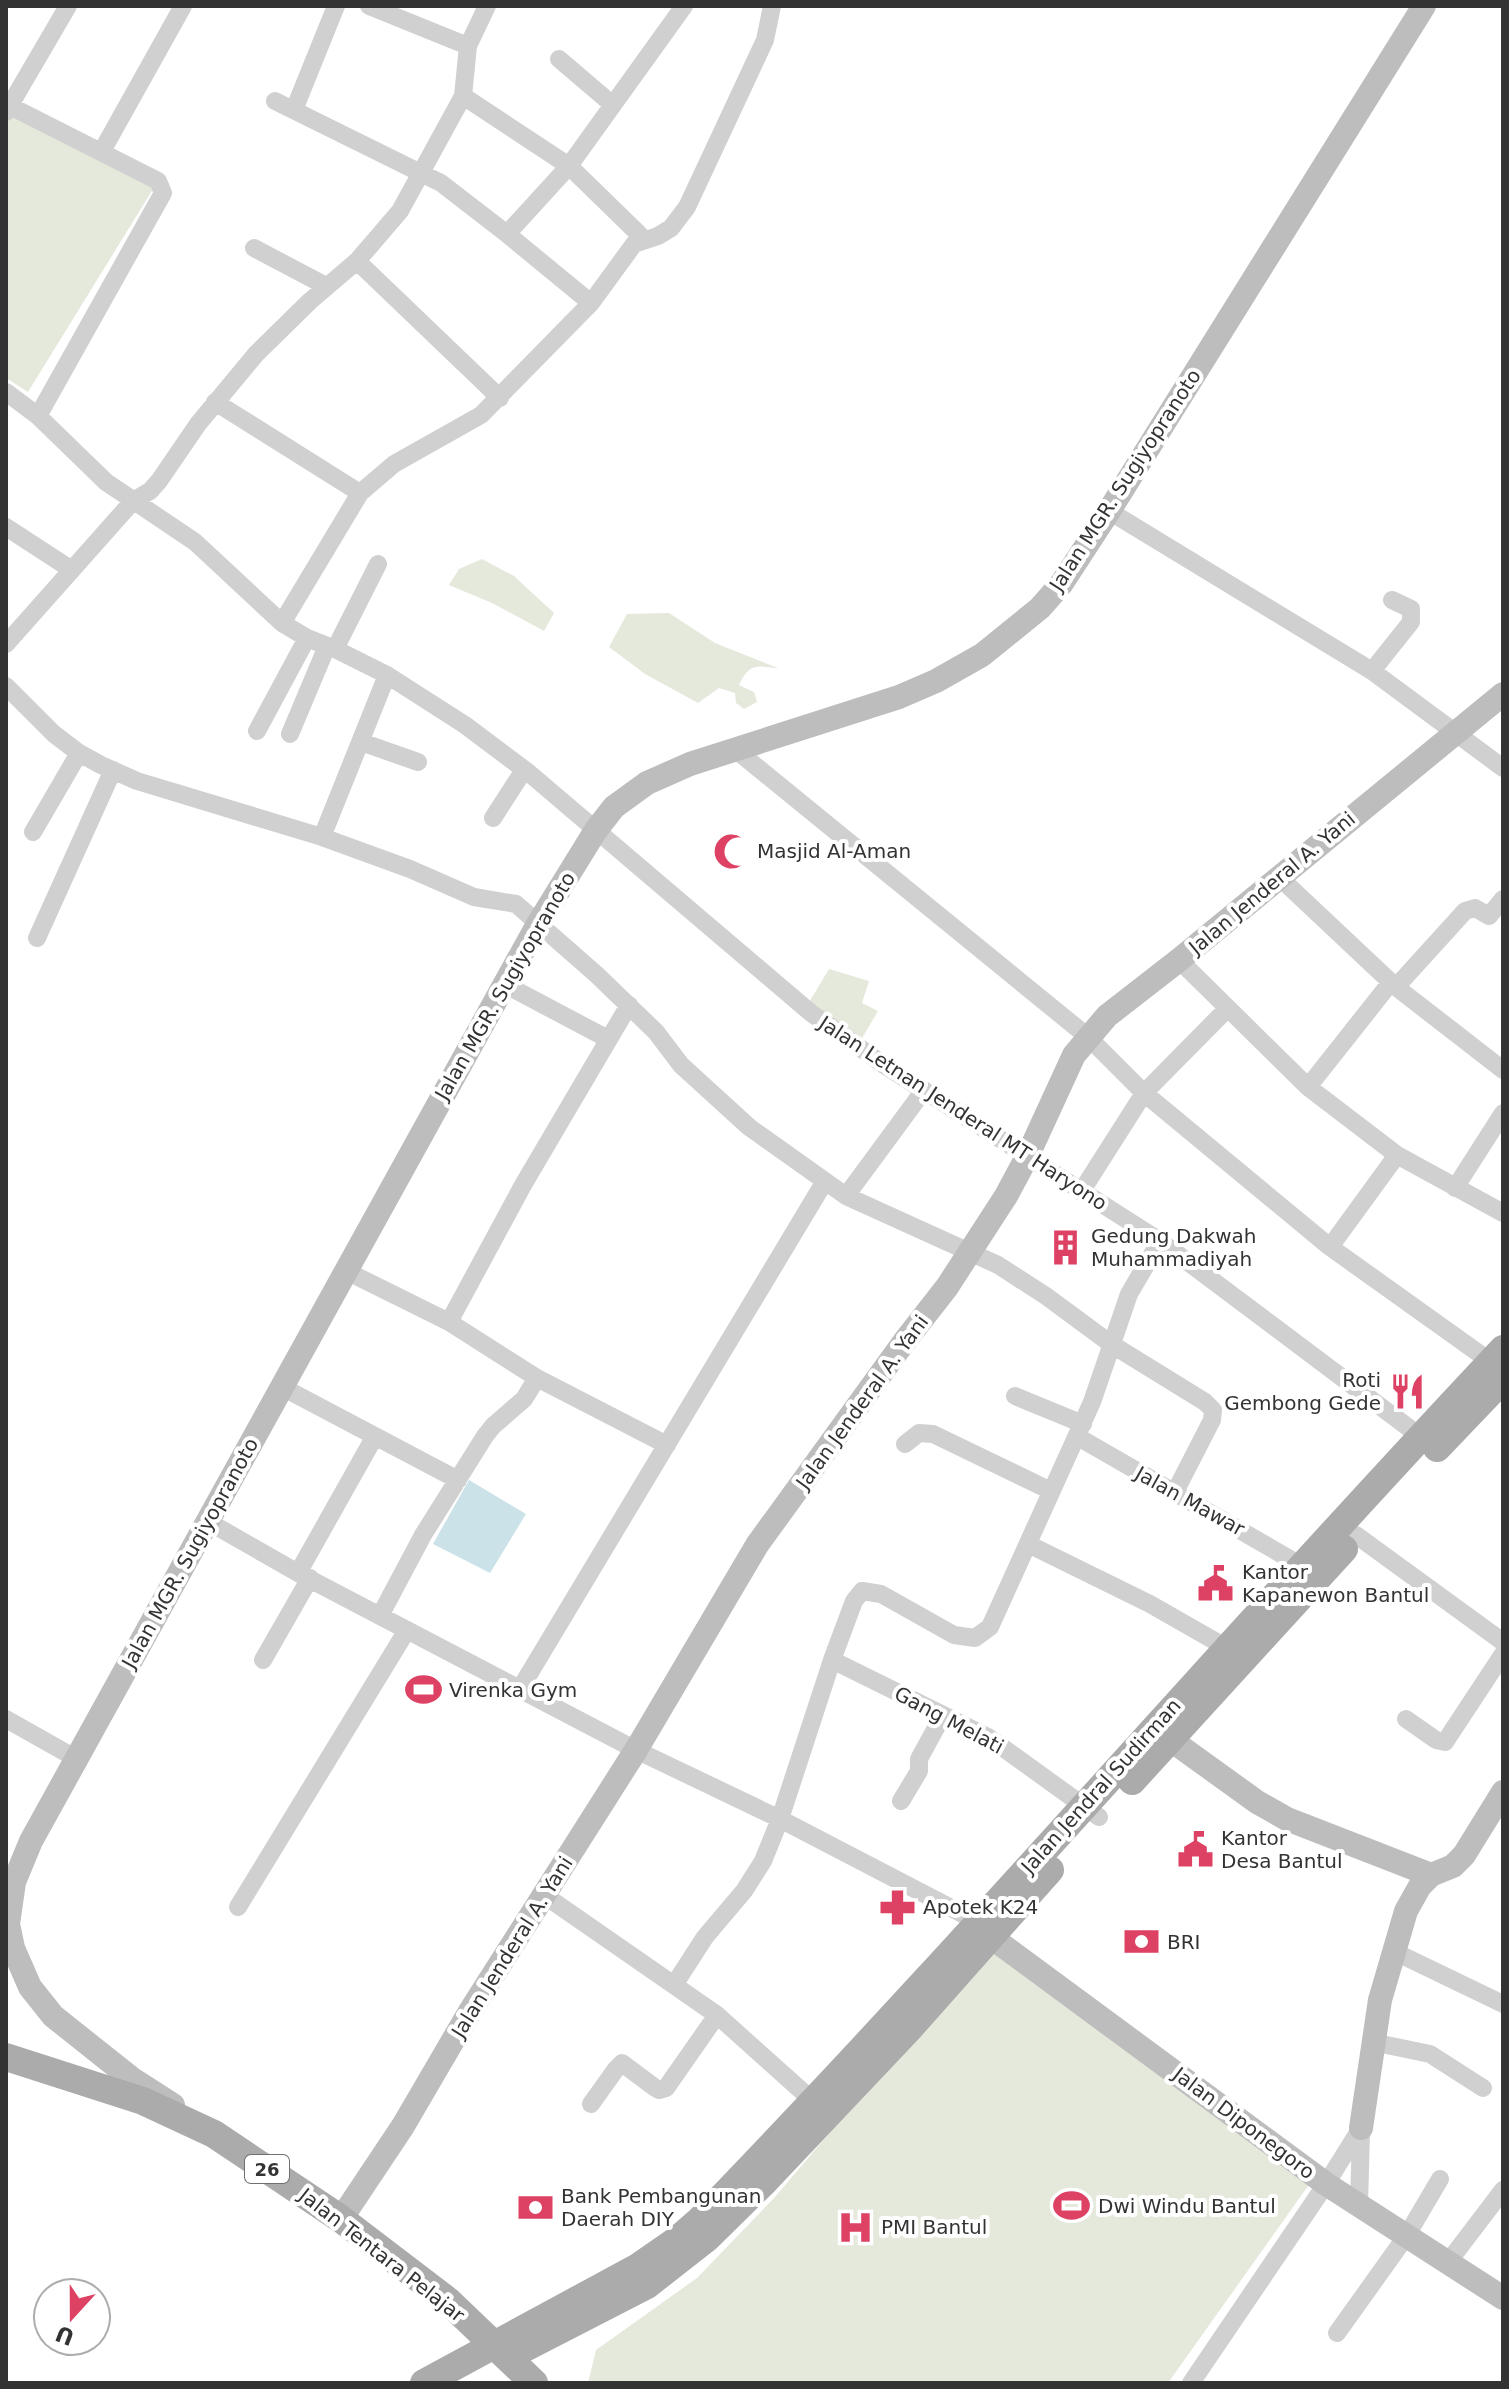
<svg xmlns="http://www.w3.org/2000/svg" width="1509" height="2389" font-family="'DejaVu Sans',sans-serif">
	<rect width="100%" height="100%" fill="#fff"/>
	<path fill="#e4e9dc" d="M 6,112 L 158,181 L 28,392 L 6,378 Z
		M 482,559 L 514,576 L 554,613 L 544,631 L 492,603 L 449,585 L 459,569 Z
		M 669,613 L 715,643 L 778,668 C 755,666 750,663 739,685 L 754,692 L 757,702 L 744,709 L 736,703 L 735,693 L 719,688 L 698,703 L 645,674 L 609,647 L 627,614 Z
		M 829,969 L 869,981 L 862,1003 L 878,1011 L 861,1040 L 808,1004 Z
		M 991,1942 L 1313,2179 L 1168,2383 L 588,2383 L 596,2350 L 697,2278 L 775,2197 Z"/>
	<path fill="#cae2e8" d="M 469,1480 L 526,1514 L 490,1573 L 433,1544 Z"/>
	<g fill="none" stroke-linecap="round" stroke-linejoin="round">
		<path stroke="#d0d0d0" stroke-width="18" d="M 369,6 L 468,46
			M 559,59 L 613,105
			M 463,96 L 569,166 L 645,240
			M 275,101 L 441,183 L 507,234 L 569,166 L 684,6
			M 10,106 L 158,181 L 163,193 L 38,416
			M 294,110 L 336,6
			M 6,112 L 68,6
			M 102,151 L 183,6
			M 507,234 L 591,303
			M 254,248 L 326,286
			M 357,261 L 500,398
			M 6,392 L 38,416 L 106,482 L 195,542 L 282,623 L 307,638 L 335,649 L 387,675 L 465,725 L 529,773 L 811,1013 L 884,1065 L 1160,1241 L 1421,1437
			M 215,402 L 360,493
			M 1109,511 L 1372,671 L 1503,768
			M 6,527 L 72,570
			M 282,623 L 360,493 L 394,464 L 481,415 L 591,303 L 634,244 L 658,236 L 671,228 L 687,207 L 765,40 L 772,6
			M 6,644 L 133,501 L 150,491 L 159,481 L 198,424 L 256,354 L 310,301 L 357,261 L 400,211 L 463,96 L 468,46 L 487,6
			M 335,649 L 378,564
			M 1372,671 L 1411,622 L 1411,609 L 1392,600
			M 6,686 L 54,734 L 79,753 L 101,765 L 137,781 L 322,837 L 387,675
			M 257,731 L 307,638
			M 290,734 L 327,646
			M 361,742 L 418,762
			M 736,750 L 1088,1037 L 1144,1093 L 1330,1247 L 1491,1362
			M 493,818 L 524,770
			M 33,832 L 79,753
			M 322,837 L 410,869 L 474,897 L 516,904 L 597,975 L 656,1032 L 681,1065 L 749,1127 L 846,1196 L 998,1265 L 1046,1296 L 1111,1344 L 1205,1402 L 1213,1410 L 1212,1420 L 1175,1492
			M 1279,877 L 1396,987 L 1503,1070
			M 37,938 L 113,770
			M 1179,960 L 1308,1087 L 1397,1155 L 1503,1213
			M 504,984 L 608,1039
			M 1396,987 L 1465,911 L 1475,908 L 1489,916 L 1503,899
			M 1308,1087 L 1391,982
			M 1455,1188 L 1503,1113
			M 1081,1192 L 1144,1093 L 1227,1009
			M 846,1196 L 924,1090
			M 1330,1247 L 1397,1155
			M 346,1271 L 449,1322 L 537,1378 L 667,1445
			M 449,1322 L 523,1185 L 629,1005
			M 282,1387 L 458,1480
			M 1015,1396 L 1083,1424
			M 1078,1437 L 1302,1566
			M 905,1444 L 919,1433 L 933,1434 L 1051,1491
			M 207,1521 L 298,1573 L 636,1750 L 780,1819 L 978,1922
			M 1356,1535 L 1503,1642
			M 1028,1544 L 1150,1604 L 1227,1648
			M 298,1573 L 375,1436
			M 381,1614 L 423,1535 L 485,1436 L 493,1426 L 524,1399 L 537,1378
			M 263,1660 L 310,1578
			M 832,1660 L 988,1737 L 1099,1817
			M 520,1689 L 825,1181
			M 6,1719 L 77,1759
			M 1406,1719 L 1436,1740 L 1445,1742 L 1503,1654
			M 901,1801 L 919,1771 L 919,1759 L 943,1715
			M 544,1895 L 717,2015 L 813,2101
			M 238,1907 L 407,1630
			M 1393,1951 L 1503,2004
			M 674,1985 L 705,1937 L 744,1891 L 763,1861 L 780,1819 L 832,1660 L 854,1601 L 862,1591 L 881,1594 L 954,1635 L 975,1638 L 990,1627 L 1092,1402 L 1129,1294 L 1160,1241
			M 1372,2042 L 1430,2054 L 1483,2088
			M 591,2104 L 616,2069 L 622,2063 L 654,2087 L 659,2090 L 666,2088 L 717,2015
			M 1359,2206 L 1361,2131
			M 1449,2261 L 1503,2190
			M 1337,2333 L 1407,2235 L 1440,2179
			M 1191,2383 L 1326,2184 L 1361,2128"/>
		<path stroke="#bdbdbd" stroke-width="24" d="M 1171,1740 L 1257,1802 L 1287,1819 L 1431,1875
			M 991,1937 L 1326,2184 L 1503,2298
			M 173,2105 L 131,2078 L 53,2016 L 30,1987 L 13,1948 L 8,1924 L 14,1882 L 31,1841 L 538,924 L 596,830 L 614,807 L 647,783 L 690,764 L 899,697 L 936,681 L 982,655 L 1040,608 L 1062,583 L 1109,511 L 1424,6
			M 1361,2128 L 1380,2000 L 1406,1911 L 1420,1886 L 1431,1875 L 1453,1866 L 1464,1855 L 1503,1792
			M 341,2219 L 403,2126 L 469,2013 L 636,1750 L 757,1545 L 904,1342 L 947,1287 L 1006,1196 L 1028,1155 L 1074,1055 L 1107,1016 L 1179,960 L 1503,694"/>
		<path stroke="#ababab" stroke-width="28" d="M 1437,1448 L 1503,1379
			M 1132,1781 L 1344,1549
			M 6,2057 L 143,2101 L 214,2134 L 341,2219 L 447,2300 L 534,2383
			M 509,2356 L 647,2285 L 707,2238 L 765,2181 L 907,2031 L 1050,1870
			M 424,2383 L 638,2267 L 677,2240 L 700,2220 C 975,1936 1232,1636 1503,1349"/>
	</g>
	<defs>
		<symbol id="mosque-bare" viewBox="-9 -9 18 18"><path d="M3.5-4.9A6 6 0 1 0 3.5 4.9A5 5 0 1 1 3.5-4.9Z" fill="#dd4265" stroke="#fff" stroke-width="2.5" paint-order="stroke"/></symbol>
		<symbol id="building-bare" viewBox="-9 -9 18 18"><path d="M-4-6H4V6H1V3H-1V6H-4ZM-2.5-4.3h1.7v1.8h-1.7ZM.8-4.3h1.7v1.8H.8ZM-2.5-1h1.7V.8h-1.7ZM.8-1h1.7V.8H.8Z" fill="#dd4265" stroke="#fff" stroke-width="2.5" paint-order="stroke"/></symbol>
		<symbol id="restaurant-bare" viewBox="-9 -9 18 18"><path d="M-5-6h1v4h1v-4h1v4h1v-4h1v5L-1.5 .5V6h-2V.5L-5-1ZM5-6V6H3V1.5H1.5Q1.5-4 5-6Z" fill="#dd4265" stroke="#fff" stroke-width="2.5" paint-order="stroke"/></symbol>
		<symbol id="civic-bare" viewBox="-9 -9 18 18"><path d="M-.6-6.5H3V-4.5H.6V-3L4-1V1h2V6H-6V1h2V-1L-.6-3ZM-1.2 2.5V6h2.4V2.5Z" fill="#dd4265" stroke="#fff" stroke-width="2.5" paint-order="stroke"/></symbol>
		<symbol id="stadium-bare" viewBox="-9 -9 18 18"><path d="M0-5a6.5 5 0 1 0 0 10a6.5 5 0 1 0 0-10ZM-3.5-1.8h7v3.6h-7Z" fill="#dd4265" stroke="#fff" stroke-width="2.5" paint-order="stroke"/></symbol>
		<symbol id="pharmacy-bare" viewBox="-9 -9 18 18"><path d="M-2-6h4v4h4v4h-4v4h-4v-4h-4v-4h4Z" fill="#dd4265" stroke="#fff" stroke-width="2.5" paint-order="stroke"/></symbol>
		<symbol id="bank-bare" viewBox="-9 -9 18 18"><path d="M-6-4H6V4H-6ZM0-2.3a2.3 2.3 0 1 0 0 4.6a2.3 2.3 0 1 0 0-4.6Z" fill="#dd4265" stroke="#fff" stroke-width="2.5" paint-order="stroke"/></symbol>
		<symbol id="hospital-bare" viewBox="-9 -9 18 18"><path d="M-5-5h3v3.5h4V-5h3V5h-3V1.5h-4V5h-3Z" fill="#dd4265" stroke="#fff" stroke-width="2.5" paint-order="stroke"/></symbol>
	</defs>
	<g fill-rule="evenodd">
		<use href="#mosque-bare" x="706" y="826" width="51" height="51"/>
		<use href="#building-bare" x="1040" y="1222" width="51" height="51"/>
		<use href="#restaurant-bare" x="1382" y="1366" width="51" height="51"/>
		<use href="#civic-bare" x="1190" y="1558" width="51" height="51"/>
		<use href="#stadium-bare" x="398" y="1664" width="51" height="51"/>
		<use href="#civic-bare" x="1170" y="1824" width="51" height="51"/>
		<use href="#pharmacy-bare" x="872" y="1882" width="51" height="51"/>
		<use href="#bank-bare" x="1116" y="1916" width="51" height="51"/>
		<use href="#stadium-bare" x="1046" y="2180" width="51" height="51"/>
		<use href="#bank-bare" x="510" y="2182" width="51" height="51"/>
		<use href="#hospital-bare" x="830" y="2202" width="51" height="51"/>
	</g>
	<g text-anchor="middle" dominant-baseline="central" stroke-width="8" stroke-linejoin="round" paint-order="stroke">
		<rect fill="#fff" stroke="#707070" stroke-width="2" x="245" y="2155" width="44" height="28" rx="6"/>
		<g font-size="18" font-weight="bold" fill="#333">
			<text x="267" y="2169">26</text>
		</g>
		<g font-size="20" fill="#333" stroke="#fff">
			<text transform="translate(1125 480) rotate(-57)">Jalan MGR. Sugiyopranoto</text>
			<text transform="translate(1272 883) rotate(-40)">Jalan Jenderal A. Yani</text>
			<text transform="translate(505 986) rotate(-60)">Jalan MGR. Sugiyopranoto</text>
			<text transform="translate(963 1113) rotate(33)">Jalan Letnan Jenderal MT Haryono</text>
			<text transform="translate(862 1402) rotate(-54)">Jalan Jenderal A. Yani</text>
			<text transform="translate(1190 1501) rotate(29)">Jalan Mawar</text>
			<text transform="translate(190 1553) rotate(-61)">Jalan MGR. Sugiyopranoto</text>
			<text transform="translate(949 1720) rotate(28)">Gang Melati</text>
			<text transform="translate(1101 1786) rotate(-48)">Jalan Jendral Sudirman</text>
			<text transform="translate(512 1947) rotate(-58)">Jalan Jenderal A. Yani</text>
			<text transform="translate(1244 2123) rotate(37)">Jalan Diponegoro</text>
			<text transform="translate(382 2255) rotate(38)">Jalan Tentara Pelajar</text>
		</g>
		<g font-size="20" fill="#333" stroke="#fff" text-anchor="start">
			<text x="757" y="851">Masjid Al-Aman</text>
			<text x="1091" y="1236">Gedung Dakwah<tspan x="1091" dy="23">Muhammadiyah</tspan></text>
			<text x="1381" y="1380" text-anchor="end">Roti<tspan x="1381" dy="23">Gembong Gede</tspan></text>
			<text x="1242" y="1572">Kantor<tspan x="1242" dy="23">Kapanewon Bantul</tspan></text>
			<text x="449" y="1690">Virenka Gym</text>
			<text x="1221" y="1838">Kantor<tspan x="1221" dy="23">Desa Bantul</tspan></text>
			<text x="923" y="1907">Apotek K24</text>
			<text x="1167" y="1942">BRI</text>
			<text x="561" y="2196">Bank Pembangunan<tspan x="561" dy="23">Daerah DIY</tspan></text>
			<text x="1098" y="2206">Dwi Windu Bantul</text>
			<text x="881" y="2227">PMI Bantul</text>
		</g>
	</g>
	<rect width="1509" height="2389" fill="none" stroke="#333333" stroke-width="16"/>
	<g transform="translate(72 2317) rotate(201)"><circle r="38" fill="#ffffff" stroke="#adadad" stroke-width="2"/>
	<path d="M0-6L14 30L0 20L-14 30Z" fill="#dd4265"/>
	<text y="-12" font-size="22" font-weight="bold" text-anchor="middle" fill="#333333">U</text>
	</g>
</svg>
